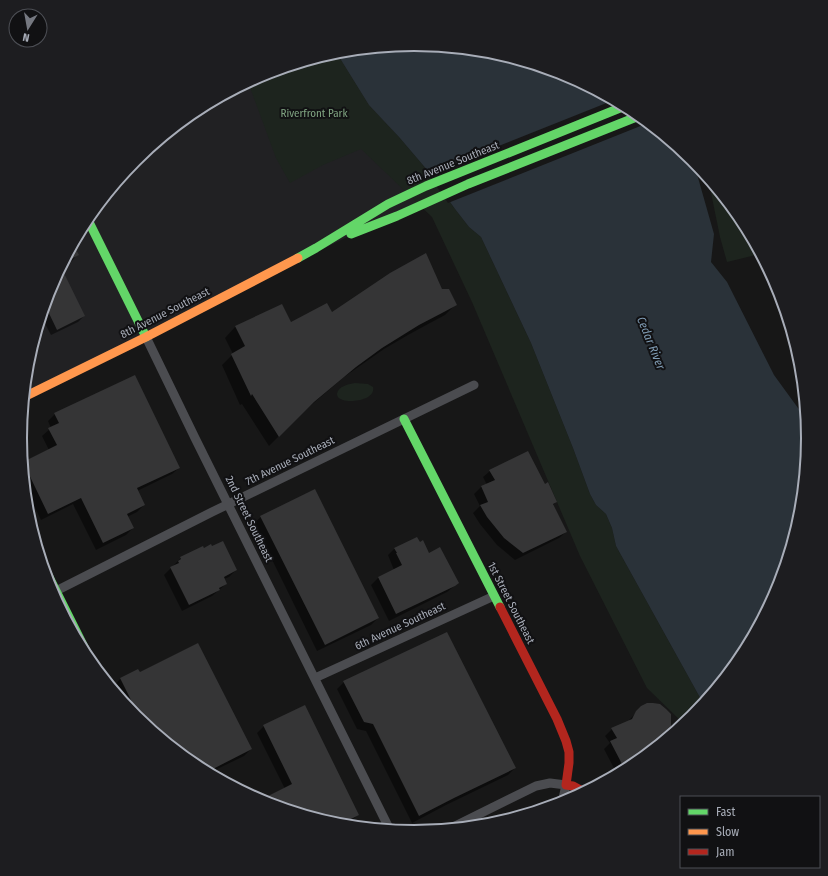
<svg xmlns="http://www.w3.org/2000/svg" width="828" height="876" font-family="'Fira Sans Condensed',sans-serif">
	<rect width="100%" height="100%" fill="#171717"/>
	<path fill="#212123" d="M 336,52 L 438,192 L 24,397 L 28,361 L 50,287 L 87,219 L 136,159 L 195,110 L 263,74 Z"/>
	<path fill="#1d241e" d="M 335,52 L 338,55 L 369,105 L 399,137 L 428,171 L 455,209 L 469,227 L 481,237 L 531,343 L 573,448 L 590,494 L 596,505 L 606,514 L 612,528 L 616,546 L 703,703 L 692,717 L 684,724 L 647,688 L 580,556 L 472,302 L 432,217 L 361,149 L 323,165 L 290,183 L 276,158 L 248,82 L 263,74 Z
		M 708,178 L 742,219 L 760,254 L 727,262 L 720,237 Z
		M 355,383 L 368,384 L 373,387 C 376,400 351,403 343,400 C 339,399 337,397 337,394 C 338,386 349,384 355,383 Z"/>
	<path fill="#2a3239" d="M 414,44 L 491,52 L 565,74 L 633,111 L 693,160 L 714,234 L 711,262 L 727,282 L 774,375 L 798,408 L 806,416 L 808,438 L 800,515 L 778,589 L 741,657 L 703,703 L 616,546 L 612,528 L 606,514 L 596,505 L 590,494 L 573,448 L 531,343 L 481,237 L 469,227 L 455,209 L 428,171 L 399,137 L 369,105 L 338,55 L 335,52 Z"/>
	<path fill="#171717" d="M 614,100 L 633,111 L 648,123 L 448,203 L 428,174 Z"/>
	<path fill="#0007" d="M 72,245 L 77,255 L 72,261 L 62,266 Z
		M 60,268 L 84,316 L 78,322 L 51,335 L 41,316 L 50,287 Z
		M 442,291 L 455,305 L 445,315 L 430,323 L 408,335 L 384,349 L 344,377 L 303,412 L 269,446 L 242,404 L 240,405 L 222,365 L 233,354 L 225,338 L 235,327 L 281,305 L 290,323 Z
		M 55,414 L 179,468 L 172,474 L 137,491 L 144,505 L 137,512 L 127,517 L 133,528 L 126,535 L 96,550 L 73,504 L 41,520 L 25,487 L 23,464 L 49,450 L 42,436 L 51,428 L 48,421 Z
		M 490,471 L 545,485 L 556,502 L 553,505 L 566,532 L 559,538 L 515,560 L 497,545 L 480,524 L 473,513 L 480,506 L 474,494 L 481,487 L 487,485 L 483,477 Z
		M 261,517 L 378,618 L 371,625 L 317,651 L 254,523 Z
		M 203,547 L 236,570 L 229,577 L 224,579 L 226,584 L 212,596 L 182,611 L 164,575 L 181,558 Z
		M 395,548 L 429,554 L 458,583 L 447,592 L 389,621 L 371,585 L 378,578 L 394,570 L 388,555 Z
		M 447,633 L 515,768 L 508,775 L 446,805 L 412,823 L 366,731 L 357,729 L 337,689 L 344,682 Z
		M 139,673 L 251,749 L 244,756 L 211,772 L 212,775 L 195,765 L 135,716 L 119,697 L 114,686 L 120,679 Z
		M 304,706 L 358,815 L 351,821 L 344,825 L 337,824 L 261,801 L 285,789 L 257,733 L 264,726 Z
		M 642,707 L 667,734 L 633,766 L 617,774 L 604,749 L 610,743 L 605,736 L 612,729 L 628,722 L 630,719 Z
		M 542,804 L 540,810 L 516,817 Z"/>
	<path fill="#353536" d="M 73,244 L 79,255 L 63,263 L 69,251 Z
		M 426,253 L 442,289 L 449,289 L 457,305 L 442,313 L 419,325 L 382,348 L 356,367 L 314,402 L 279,437 L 252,394 L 251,396 L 231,354 L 245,346 L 235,326 L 282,304 L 291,322 L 327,303 L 332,312 L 390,273 Z
		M 61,267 L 85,316 L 57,330 L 45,305 L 50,287 Z
		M 135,375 L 180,468 L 137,488 L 145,505 L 127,514 L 134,528 L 103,543 L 81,498 L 48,514 L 23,462 L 57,445 L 48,428 L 59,423 L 54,413 Z
		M 528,451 L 545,484 L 548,482 L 557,502 L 553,504 L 567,532 L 523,553 L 504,538 L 487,517 L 480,505 L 488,502 L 481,486 L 495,480 L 489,470 Z
		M 315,489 L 379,618 L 325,645 L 260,516 Z
		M 417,537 L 420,542 L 423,540 L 429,553 L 440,547 L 459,583 L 455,586 L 396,614 L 378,577 L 402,565 L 396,553 L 397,553 L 394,548 Z
		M 223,541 L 237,570 L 224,577 L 227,584 L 219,588 L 220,590 L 189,605 L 170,567 L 179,563 L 178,561 L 181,559 L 180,557 L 203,546 L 204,548 L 211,544 L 212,546 Z
		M 447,632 L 516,768 L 454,798 L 419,816 L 373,724 L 364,722 L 343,681 Z
		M 198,643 L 252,749 L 207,772 L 195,765 L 142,722 L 120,678 L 138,669 L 140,672 Z
		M 647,703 L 653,703 L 660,704 L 666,709 L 671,714 L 671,727 L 668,734 L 669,736 L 633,766 L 631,766 L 628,760 L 622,764 L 610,741 L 617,738 L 611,728 L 632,719 L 636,711 L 641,706 Z
		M 305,705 L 359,815 L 339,825 L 260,800 L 292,784 L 263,725 Z"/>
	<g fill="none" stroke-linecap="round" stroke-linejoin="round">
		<path stroke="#4b4c50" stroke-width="9" d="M 146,337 L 195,438 L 390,830
			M 52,593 L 212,512 L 474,385
			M 315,678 L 494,596
			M 451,828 L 536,786 L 550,783 L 566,785 L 562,803"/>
		<path stroke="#63d668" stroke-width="9" d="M 87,218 L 146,337
			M 351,234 L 397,216 L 468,184 L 639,116
			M 298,258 L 316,248 L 388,204 L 426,186 L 625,106
			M 404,419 L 500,607
			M 42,563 L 93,665"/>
		<path stroke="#ff974d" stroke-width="9" d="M 24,397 L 146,337 L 298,258"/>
		<path stroke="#b3261e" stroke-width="9" d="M 500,607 L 557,719 L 566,741 L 569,752 L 569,763 L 566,785 L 573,786 L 584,792"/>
	</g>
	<g text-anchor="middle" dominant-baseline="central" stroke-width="4" stroke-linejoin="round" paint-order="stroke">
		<g font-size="11" fill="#7fa381" stroke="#111113">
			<text x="314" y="113">Riverfront Park</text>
		</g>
		<g font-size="11" fill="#a8adb8" stroke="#111113">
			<text transform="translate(453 163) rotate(-22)">8th Avenue Southeast</text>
			<text transform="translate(165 313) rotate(-27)">8th Avenue Southeast</text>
			<text transform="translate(290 461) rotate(-26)">7th Avenue Southeast</text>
			<text transform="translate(249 519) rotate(64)">2nd Street Southeast</text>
			<text transform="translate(511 603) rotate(63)">1st Street Southeast</text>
			<text transform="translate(400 626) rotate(-25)">6th Avenue Southeast</text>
		</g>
		<g font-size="12" font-style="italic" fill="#7f9bb3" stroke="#111113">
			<text transform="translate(651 343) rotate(68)">Cedar River</text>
		</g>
	</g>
	<path d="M0 0H828V876H0ZM27 438a387 387 0 1 1 774 0a387 387 0 1 1-774 0Z" fill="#1d1d20" fill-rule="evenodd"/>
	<path fill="none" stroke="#a8adb8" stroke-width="2" d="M27 438a387 387 0 1 1 774 0a387 387 0 1 1-774 0Z"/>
	<rect x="680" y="796" width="140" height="72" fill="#111113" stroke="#4d4f55"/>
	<rect x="688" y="809" width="20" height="6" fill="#63d668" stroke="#4d4f55"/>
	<text x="716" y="816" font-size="12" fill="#a8adb8">Fast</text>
	<rect x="688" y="829" width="20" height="6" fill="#ff974d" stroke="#4d4f55"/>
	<text x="716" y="836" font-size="12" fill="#a8adb8">Slow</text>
	<rect x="688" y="849" width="20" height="6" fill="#b3261e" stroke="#4d4f55"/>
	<text x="716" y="856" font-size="12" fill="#a8adb8">Jam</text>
	<g transform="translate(28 28) rotate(191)"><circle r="19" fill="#111113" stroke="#4d4f55"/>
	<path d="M0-3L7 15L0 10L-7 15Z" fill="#757880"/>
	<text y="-6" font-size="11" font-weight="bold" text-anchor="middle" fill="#a8adb8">N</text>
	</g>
</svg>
